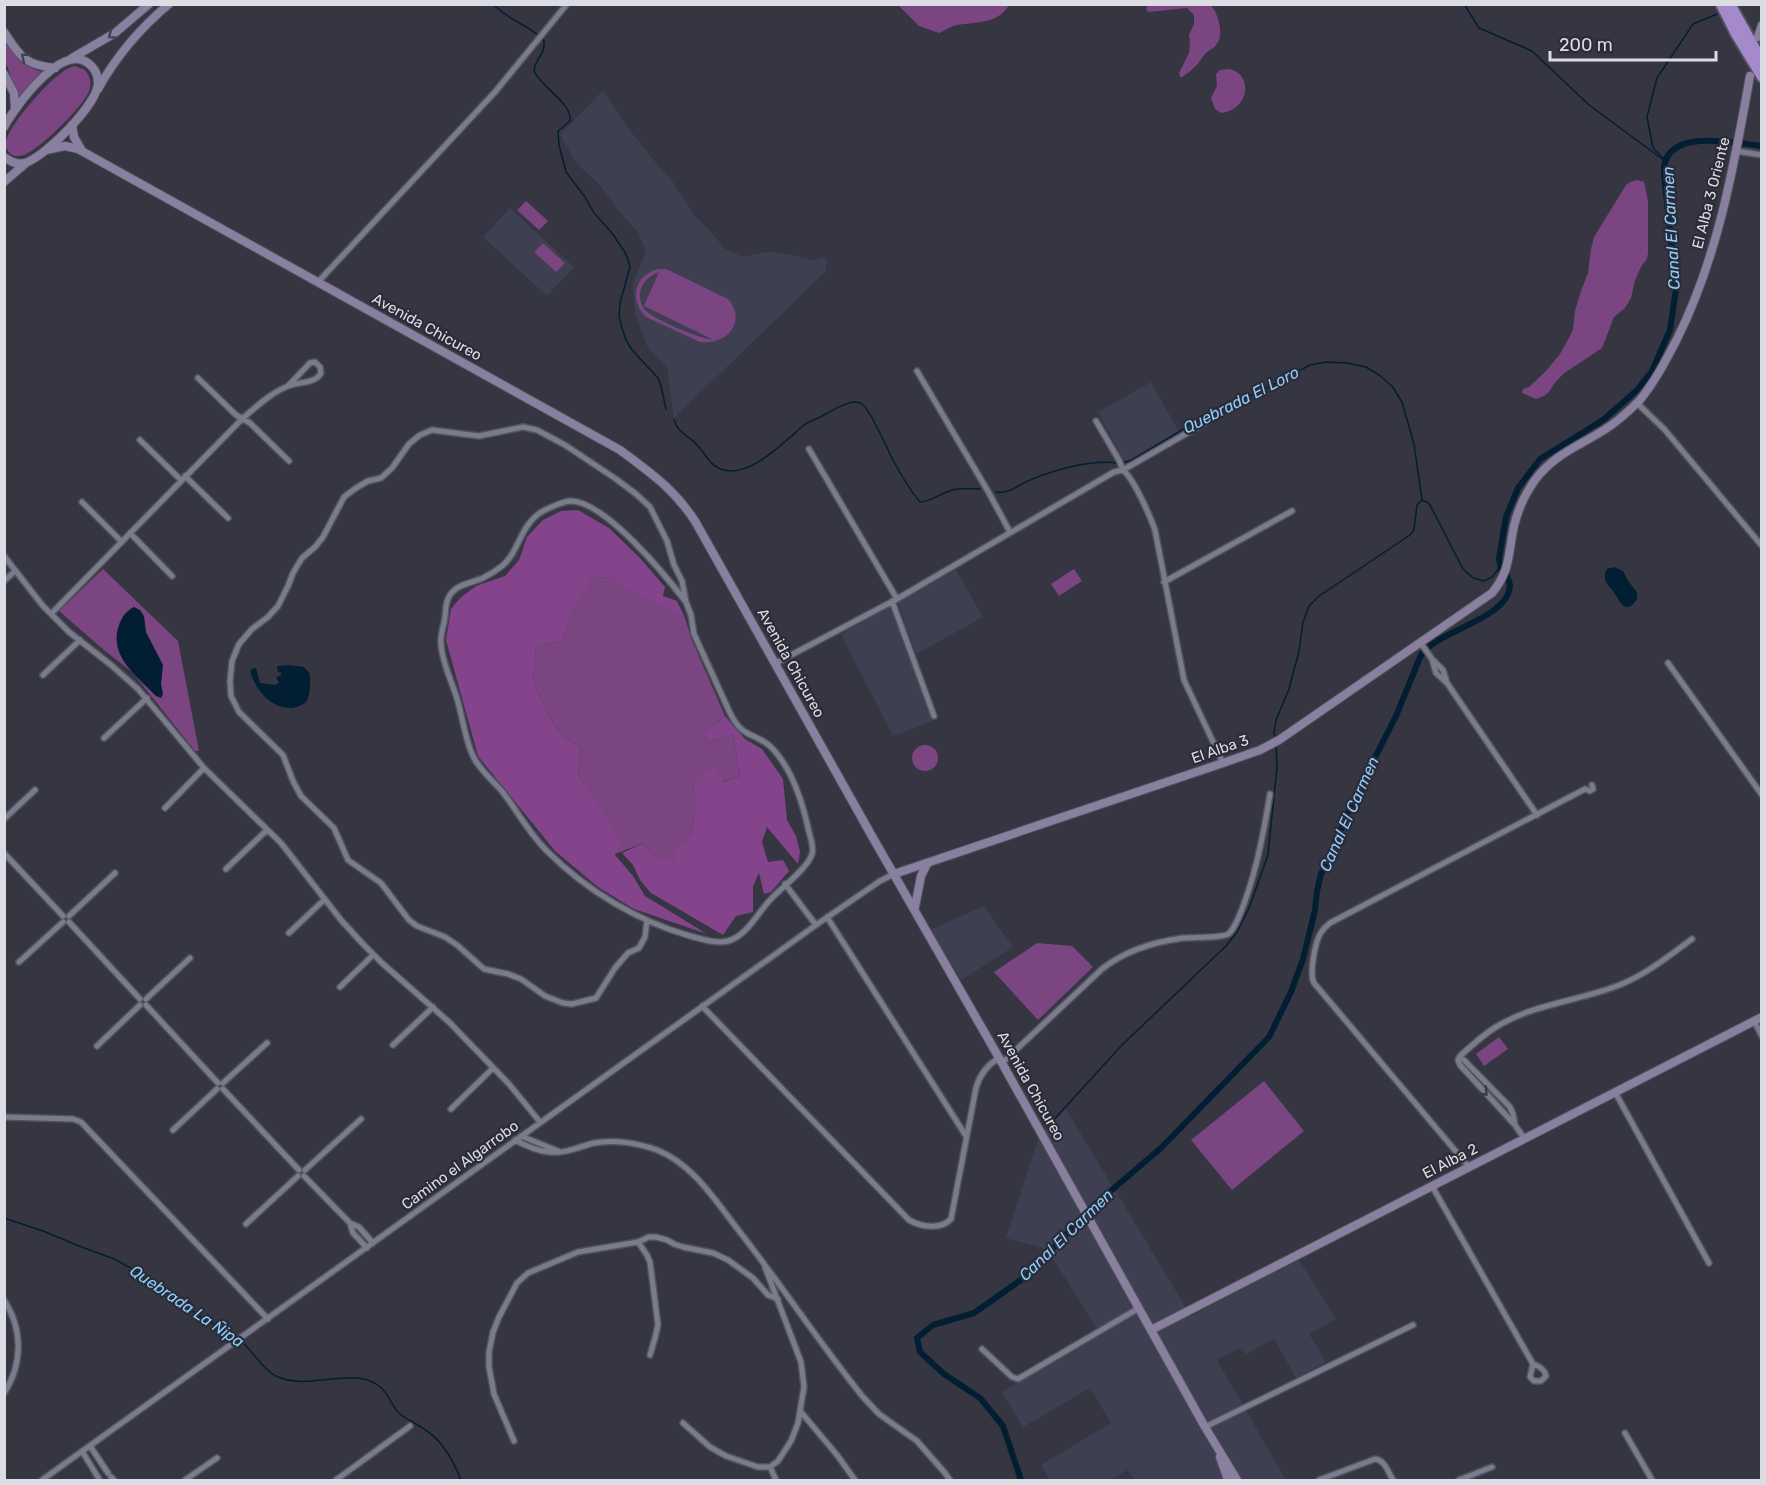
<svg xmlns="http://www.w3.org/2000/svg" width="1766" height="1485" font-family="Rubik,sans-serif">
	<rect width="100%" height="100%" fill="#353642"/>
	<path fill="#3e3f51" d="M 603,90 L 628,128 L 657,164 L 671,179 L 695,216 L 711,232 L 726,250 L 743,257 L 771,251 L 814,260 L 826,257 L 827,262 L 825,272 L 674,418 L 667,368 L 647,346 L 635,314 L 633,283 L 646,251 L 638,232 L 616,208 L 601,186 L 577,164 L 560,135 Z
		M 510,208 L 574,267 L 547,296 L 483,237 Z
		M 1151,382 L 1179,432 L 1125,462 L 1098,412 Z
		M 956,570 L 983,617 L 916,654 L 898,602 Z
		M 890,607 L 933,721 L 893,736 L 841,634 Z
		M 984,906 L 1013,947 L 961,980 L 930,930 Z
		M 1066,1109 L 1191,1316 L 1299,1260 L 1336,1319 L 1309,1334 L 1326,1362 L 1296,1378 L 1274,1339 L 1246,1354 L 1239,1348 L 1217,1360 L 1286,1480 L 1134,1480 L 1128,1470 L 1110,1480 L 1050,1480 L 1041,1465 L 1111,1423 L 1090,1388 L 1023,1427 L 1002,1392 L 1101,1335 L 1047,1249 L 1006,1238 L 1039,1136 Z"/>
	<path fill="#7a4581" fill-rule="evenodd" d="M 898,5 L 1009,5 C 998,24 976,22 957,25 C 950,26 945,31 939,33 L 919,26 Z
		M 1149,5 L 1211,5 C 1218,14 1225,35 1216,45 C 1214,49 1208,50 1205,54 C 1199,63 1192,71 1182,77 L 1180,77 L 1179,73 L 1189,53 L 1190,42 L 1189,35 L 1194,24 L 1194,15 L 1187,8 L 1148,12 L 1146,8 Z
		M 4,39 C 15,56 23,67 43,72 L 18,100 L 8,68 L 5,62 Z
		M 75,66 L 85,70 C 90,76 92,83 89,91 C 84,106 39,150 24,155 C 18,157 12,157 8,151 C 5,147 5,142 7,138 C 13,121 57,68 75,66 Z
		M 1228,69 C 1253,72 1251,109 1221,113 L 1215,109 L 1211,98 L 1217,86 L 1216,74 L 1220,70 Z
		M 1637,180 L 1644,182 L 1648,201 L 1648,253 L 1647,259 L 1642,265 L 1635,280 L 1631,298 L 1625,308 L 1614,317 L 1602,348 L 1563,374 L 1554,384 L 1548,393 L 1544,396 L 1536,399 L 1522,393 L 1523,389 L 1529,387 L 1546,371 L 1560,354 L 1570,336 L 1573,329 L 1575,311 L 1581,291 L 1588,273 L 1591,249 L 1594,237 L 1626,185 L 1630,182 Z
		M 526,201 L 548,221 L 539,230 L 517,210 Z
		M 543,243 L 565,263 L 556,272 L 534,252 Z
		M 658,269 L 666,269 L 728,299 C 748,322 726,346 700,342 L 646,317 C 629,300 634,275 658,269 ZM 659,272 L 644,306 L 712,339 C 701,340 651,318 644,309 C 640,303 638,294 642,287 C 645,279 652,275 659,272 Z
		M 103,569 L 178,641 L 199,751 L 195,751 L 132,672 L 105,651 L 59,611 Z
		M 1074,569 L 1082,581 L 1059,596 L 1051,584 Z
		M 609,577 L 685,618 L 691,638 L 725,716 L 703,734 L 708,742 L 733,735 L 740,776 L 722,782 L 693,780 L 695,806 L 691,837 L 675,864 L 653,856 L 644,843 L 615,854 L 597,806 L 578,775 L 581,747 L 562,736 L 547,713 L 533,680 L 536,647 L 563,640 L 569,618 L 591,578 Z
		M912 758a13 13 0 1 1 26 0a13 13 0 1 1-26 0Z
		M 1037,943 L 1072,946 L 1093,967 L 1038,1020 L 994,972 Z
		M 1499,1037 L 1508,1049 L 1484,1066 L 1476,1054 Z
		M 1264,1081 L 1304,1131 L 1232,1190 L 1191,1140 Z"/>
	<path fill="#83448b" d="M 578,510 L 609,528 L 639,557 L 665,587 L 663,596 L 677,601 L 685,618 L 652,602 L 609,577 L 592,578 L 569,618 L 563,640 L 536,647 L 533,680 L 547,713 L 562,736 L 581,747 L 578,775 L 621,841 L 615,855 L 633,876 L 645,896 L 707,934 L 634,909 L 598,887 L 555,851 L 478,756 L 446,640 L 451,609 L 460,598 L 476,586 L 505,576 L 519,560 L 527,537 L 543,520 L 561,511 Z
		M 725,716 L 745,739 L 762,749 L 783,779 L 787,820 L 796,836 L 800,852 L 798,864 L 767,827 L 762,842 L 768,862 L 783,860 L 789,871 L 771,892 L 764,894 L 759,873 L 753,886 L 753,912 L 736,916 L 723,935 L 651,893 L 640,880 L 633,865 L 622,853 L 644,843 L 653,856 L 675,863 L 676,847 L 691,837 L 695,806 L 693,780 L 712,768 L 723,782 L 740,776 L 733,735 L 708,742 L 703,734 Z"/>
	<path fill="#021e32" d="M 1614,567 L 1623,571 L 1628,581 L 1637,592 L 1637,599 C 1625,618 1619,599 1613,591 C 1607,584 1604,582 1605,573 L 1607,569 Z
		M 134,607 L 140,610 L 144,616 L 146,632 L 163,665 L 161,684 L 163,694 L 161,698 L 156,696 C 137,676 108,656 119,625 C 122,617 126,611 134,607 Z
		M 290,665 L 304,667 L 310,674 C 310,681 311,695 306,702 C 303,705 297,707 293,708 C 271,709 256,691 250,671 L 253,668 L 256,668 L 260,683 L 275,685 L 279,683 L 276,677 L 280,676 L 282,673 L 278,672 L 277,666 Z"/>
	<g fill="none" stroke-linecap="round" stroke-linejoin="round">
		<path stroke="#021e32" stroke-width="1.5" d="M 493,4 C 507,19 524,23 539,36
			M 1464,4 L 1479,28 L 1532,51 L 1589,105 L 1665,161
			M 542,39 L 544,41 C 545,56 535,58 534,71 C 542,88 573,104 570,121 L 558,131 L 559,145 L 566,172 L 585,197 L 594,213 L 612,233 L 626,254 L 630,267 L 620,303 L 619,316 L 622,328 L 626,340 L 632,350 L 658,378 L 661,386 L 666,409
			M 1663,158 L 1653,148 L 1647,117 L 1657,78 L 1693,24 L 1717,14
			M 674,420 C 679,435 689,435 698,446 C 706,455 711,467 724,470 C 750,478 785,441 804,425 C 808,422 812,421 816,419 C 826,415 851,396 862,404 C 871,410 887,449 893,460 C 901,475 909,489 920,502 C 931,501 937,496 947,492 C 957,487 969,489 980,489
			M 1122,463 L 1132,460 L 1220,407 L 1257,393 L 1310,365 L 1326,362 L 1347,363 L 1366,367 L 1379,375 L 1392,386 L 1402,402 L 1414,444 L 1422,500 L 1429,503 L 1463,569 L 1473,578 L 1484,581 L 1492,577 L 1500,567
			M 996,492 C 1010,494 1018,485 1030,480 C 1054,470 1092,459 1117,463
			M 1275,738 L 1274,733 L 1276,720 L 1289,689 L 1299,651 L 1303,622 L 1309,606 L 1319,596 L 1410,535 L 1414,530 L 1417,505 L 1422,500
			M 1050,1124 L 1122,1045 L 1226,946 L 1237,932 L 1249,908 L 1268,855 L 1277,767 L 1276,746
			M 4,1218 L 43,1231 L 79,1246 L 114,1259 L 138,1272 L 198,1315 L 237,1338
			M 241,1341 C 253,1351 263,1370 276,1376 C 301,1388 331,1376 358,1378 C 373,1380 383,1386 390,1400 C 393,1405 396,1411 401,1415 C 408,1420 417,1424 424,1429 C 442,1440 454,1462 461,1480"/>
		<path stroke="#021e32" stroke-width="6" d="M 1021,1480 L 1003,1426 L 980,1398 L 944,1374 L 920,1352 L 917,1338 L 933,1325 L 974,1313 L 1028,1275 L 1093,1206 L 1161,1148 L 1269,1037 L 1291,992 L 1303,959 L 1315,910 L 1317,891 L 1321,874 L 1357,793 L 1396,716 L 1421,655 C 1438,630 1509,619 1510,585 L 1507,576 L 1501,570 L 1499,558 L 1506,517 L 1518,488 L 1540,459 L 1603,420 L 1636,391 L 1652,371 L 1670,330 L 1676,289 L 1664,174 C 1661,126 1734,143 1762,146"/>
		<defs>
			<path id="street" d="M 1736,151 L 1762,155
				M 318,282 L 495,92 L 567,4
				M 917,371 L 989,493 L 1010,532
				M 198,378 L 236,415 L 250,423 L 289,461
				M 1637,403 L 1665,430 L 1762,546
				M 1096,421 L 1119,460 L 1123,470 L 1208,421
				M 140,440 L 181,480
				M 809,449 L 897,599
				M 185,476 L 228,518
				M 82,502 L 122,542
				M 130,533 L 172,576
				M 4,556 L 43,606 L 69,632 L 111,665 L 138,689 L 204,768 L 281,843 L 341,920 L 362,943 L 382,963 L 449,1022 L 509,1084 L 540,1122
				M 4,581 L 15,571
				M 1164,582 L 1292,511
				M 892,601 L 934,716
				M 51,614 L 243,418 C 257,406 273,391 291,385 C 301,382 316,383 321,373 L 320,367 L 315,362 L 310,363 L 288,386
				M 1420,642 L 1432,659 L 1443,670 L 1447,683 L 1537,815
				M 1432,659 L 1436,673 L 1447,683
				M 776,663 L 897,599 L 1114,472 L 1123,470 C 1134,479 1150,516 1155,530 L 1184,680 L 1223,763
				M 1668,663 L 1762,795
				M 43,675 L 80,640
				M 104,738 L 147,698
				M 165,808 L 204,768
				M 4,819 L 35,790
				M 4,853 L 63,916
				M 226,869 L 267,830
				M 785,884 L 816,925
				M 69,916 L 115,873
				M 827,917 L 966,1136
				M 647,920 L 645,937 L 639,948 L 628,953 L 615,968 L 596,998 L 572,1004 L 563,1003 L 545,996 L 521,979 L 508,974 L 484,969 L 457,945 L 445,937 L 417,926 L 409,920 L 381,883 L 348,860 L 334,828 L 301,796 L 293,781 L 283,755 L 239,712 L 231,696 L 230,681 L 232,661 L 239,644 L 252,629 L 268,617 L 278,606 L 288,586 L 293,573 L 302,558 L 315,547 L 323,537 L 344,497 L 356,488 L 368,481 L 381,478 L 392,468 L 409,444 L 420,435 L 432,430 L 479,436 L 523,427 L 537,430 L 565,445 L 616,479 L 636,494 L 650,507 L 667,541 L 674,565 L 682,581 L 686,602 L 691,615 L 694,634 L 730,713 C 734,721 739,729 747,733 C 756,738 764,740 771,747 C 793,769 803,804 809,832 C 811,839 814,848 812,854 C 808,868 781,888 771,899 C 758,912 747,936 728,941 C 715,944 702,939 690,936 C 637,921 586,890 548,852 C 529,834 517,810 501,790 C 491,779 479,769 473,756 C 465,739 463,720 458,702 C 453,683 442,664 441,644 C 440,634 444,626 445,617 C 446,609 445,602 450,595 C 457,584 472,583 483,578 C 489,575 497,570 502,566 C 518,553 520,529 536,516 C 542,510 564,501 571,501 C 606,502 666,576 686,602
				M 69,922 L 140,999
				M 289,933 L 325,899
				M 19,962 L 63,922
				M 340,987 L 373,955
				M 146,999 L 190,958
				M 146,1005 L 218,1083
				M 702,1006 L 909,1220 C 921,1227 941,1230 951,1219 L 976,1088 C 980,1074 987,1065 999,1058
				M 1754,1021 L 1762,1036
				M 393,1045 L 433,1007
				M 97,1046 L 140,1005
				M 1460,1056 L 1510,1107 L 1513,1114 L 1515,1125
				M 1002,1063 L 1102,969 C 1126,950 1153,942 1183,938 C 1192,937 1223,938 1228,934 C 1233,931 1235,924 1238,919 C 1255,879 1263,837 1270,794
				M 223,1083 L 267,1043
				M 223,1089 L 299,1170
				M 1615,1092 L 1709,1263
				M 451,1109 L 493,1068
				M 4,1117 L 73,1119 L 81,1122 L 268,1319
				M 173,1130 L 217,1089
				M 521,1136 L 558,1151
				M 1524,1138 L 1515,1125 L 1460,1065 L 1458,1060 L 1460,1056 C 1471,1046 1483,1035 1496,1027 C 1535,1003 1581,1001 1622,984 C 1648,973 1670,955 1692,939
				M 515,1140 C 526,1146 537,1151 549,1152 C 564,1154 579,1147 594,1143 C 613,1139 638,1143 657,1150 C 695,1165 718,1205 743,1236 C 784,1289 821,1345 863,1397 L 879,1414 L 917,1441 L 945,1473 L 950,1480
				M 1469,1167 L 1314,983 C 1309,973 1315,944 1320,934 C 1323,929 1326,926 1330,923 L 1585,789 L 1590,791 L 1593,789 L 1592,785
				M 305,1170 L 361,1119
				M 304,1176 L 350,1223 L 359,1227 L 373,1243
				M 1432,1186 L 1533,1364 C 1539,1366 1545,1369 1546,1376 L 1541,1381 L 1534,1381 L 1530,1377 L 1533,1364
				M 350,1223 L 353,1233 L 367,1248
				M 246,1224 L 298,1176
				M 638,1242 L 647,1255 L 650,1262 L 658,1325 L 655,1338 L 650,1355
				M 4,1300 C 23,1329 23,1364 4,1393
				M 982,1349 L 1012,1377 L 1018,1379 L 1139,1308
				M 801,1412 L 837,1455 L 855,1480
				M 683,1423 L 710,1447 L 726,1456 L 758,1467 L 770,1467 L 778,1461 L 791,1441 L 798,1423 L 804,1387 L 801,1362 L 765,1267
				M 1205,1427 L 1413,1325
				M 1625,1433 L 1652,1480
				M 514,1441 L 494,1394 L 489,1367 L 489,1352 L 493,1332 L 499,1317 L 517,1283 L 528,1273 L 578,1252 L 638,1242 L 649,1237 L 656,1237 L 667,1240 L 674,1244 L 683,1247 L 713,1253 L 728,1260 L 753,1278 L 768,1295 L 778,1299
				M 90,1446 L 108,1473
				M 82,1451 L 99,1479
				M 770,1467 L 776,1480
				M 111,1477 L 114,1480
				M 42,1480 L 816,925 L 880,881 L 894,874
				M 185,1480 L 217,1458
				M 336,1480 L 410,1426
				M 1319,1480 L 1375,1459 C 1385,1460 1388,1472 1393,1480
				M 1459,1480 L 1492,1467"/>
			<path id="secondary" d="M 4,32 C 20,56 24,65 55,68
				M 1758,37 L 1762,25
				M 72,58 L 115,33 L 149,4
				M 4,74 L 14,93 L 15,109
				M 98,89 C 117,55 139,29 169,4
				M 72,125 L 74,137 L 82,151
				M 4,127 C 15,107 61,43 88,63 C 95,68 98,75 98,83 C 98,104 45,157 25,163 C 17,165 11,162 4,157
				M 46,150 L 65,146 L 78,149 L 620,450 C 652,474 673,488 695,521 L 873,838 L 1002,1063 L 1205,1427 L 1237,1480
				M 4,182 L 26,163
				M 894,874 L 1223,763 L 1260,750 L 1279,740 L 1492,593 C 1511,570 1508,553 1514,526 C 1518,509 1525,494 1535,480 C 1553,455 1579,446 1604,430 C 1617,422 1628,412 1639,401 C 1655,382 1666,360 1677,339 C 1718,257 1734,166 1750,76
				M 915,907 L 921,876 L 927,864
				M 1151,1330 L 1762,1017
				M 1220,1457 L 1228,1480"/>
			<path id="highway" d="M 1721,4 L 1736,34 L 1762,77
				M 1730,4 L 1762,61"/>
		</defs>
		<use href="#street" stroke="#52525d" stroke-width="8"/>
		<use href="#secondary" stroke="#52525d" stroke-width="10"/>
		<use href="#highway" stroke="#52525d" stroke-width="14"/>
		<use href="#street" stroke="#7b7c8b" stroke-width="5"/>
		<use href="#secondary" stroke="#88809e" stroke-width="8"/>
		<use href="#highway" stroke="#a58acb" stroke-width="10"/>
	</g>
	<defs><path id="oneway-chevron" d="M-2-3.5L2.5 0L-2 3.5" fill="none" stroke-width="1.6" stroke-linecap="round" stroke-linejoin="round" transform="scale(1.5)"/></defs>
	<g stroke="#424152">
		<use href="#oneway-chevron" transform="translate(112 35) rotate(145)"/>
		<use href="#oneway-chevron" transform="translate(25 57) rotate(-140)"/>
	</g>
	<use stroke="#3b3c49" href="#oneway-chevron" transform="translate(1484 1092) rotate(48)"/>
	<g text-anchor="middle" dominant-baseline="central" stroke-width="4.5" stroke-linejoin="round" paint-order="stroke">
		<g font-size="15" fill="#dcdce4" stroke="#2b2c38">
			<text transform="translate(1711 193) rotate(-76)">El Alba 3 Oriente</text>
			<text transform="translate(427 327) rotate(29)">Avenida Chicureo</text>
			<text transform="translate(791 663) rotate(61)">Avenida Chicureo</text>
			<text transform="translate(1220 749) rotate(-19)">El Alba 3</text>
			<text transform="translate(1031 1086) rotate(61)">Avenida Chicureo</text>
			<text transform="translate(1450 1161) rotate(-27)">El Alba 2</text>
			<text transform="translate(460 1165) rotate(-36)">Camino el Algarrobo</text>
		</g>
		<g font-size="16" font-style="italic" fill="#8dcdff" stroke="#2b2c38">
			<text transform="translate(1671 228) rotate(-93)">Canal El Carmen</text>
			<text transform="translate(1241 400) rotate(-27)">Quebrada El Loro</text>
			<text transform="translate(1349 814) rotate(-66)">Canal El Carmen</text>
			<text transform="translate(1066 1235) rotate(-44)">Canal El Carmen</text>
			<text transform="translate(187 1306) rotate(34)">Quebrada La Ñipa</text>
		</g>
	</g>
	<rect width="1766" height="1485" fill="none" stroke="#dcdce4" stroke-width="12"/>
	<path d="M1550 51v9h166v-9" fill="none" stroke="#dcdce4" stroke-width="3"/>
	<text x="1559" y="51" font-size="18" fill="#dcdce4" stroke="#2b2c38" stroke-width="4.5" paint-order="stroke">200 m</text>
</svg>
